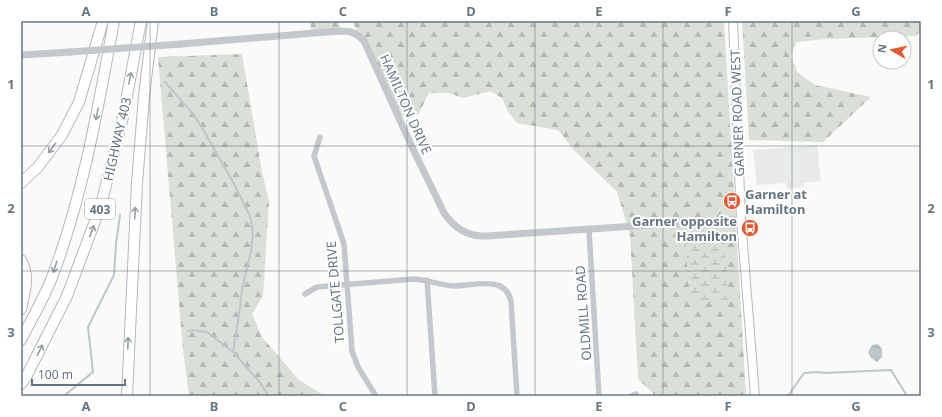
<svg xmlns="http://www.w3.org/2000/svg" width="942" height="417" font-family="'Noto Sans',sans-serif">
	<defs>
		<pattern id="forest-firs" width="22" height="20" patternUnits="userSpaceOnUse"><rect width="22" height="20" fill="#dadfd7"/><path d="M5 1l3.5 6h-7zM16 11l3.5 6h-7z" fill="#b4b9b4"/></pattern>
		<pattern id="wetland-marsh" width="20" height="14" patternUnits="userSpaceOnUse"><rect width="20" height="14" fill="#dadfd7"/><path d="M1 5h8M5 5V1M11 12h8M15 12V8" fill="none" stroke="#b4b9b4"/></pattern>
		<pattern id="water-ripples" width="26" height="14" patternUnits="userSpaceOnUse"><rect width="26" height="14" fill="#bbc7cb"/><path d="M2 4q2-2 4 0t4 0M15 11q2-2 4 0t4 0" fill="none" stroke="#9ca6aa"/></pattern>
	</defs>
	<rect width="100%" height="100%" fill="#fafaf8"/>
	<path fill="#e8e9e9" d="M 817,145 L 821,181 L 804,183 L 804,187 L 787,189 L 786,183 L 757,185 L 753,150 Z"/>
	<path fill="url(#forest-firs)" d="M 310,21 L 338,21 L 341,28 L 311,30 Z
		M 352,21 L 724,21 L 746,396 L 656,396 L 638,379 L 630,234 L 617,192 L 573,149 L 558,130 L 517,123 L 508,112 L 502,98 L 490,91 L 463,98 L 449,93 L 429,93 L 418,115 L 399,116 Z
		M 742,21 L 921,21 L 921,31 L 915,36 L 828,39 L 796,42 L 791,56 L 797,72 L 815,85 L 871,97 L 823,142 L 749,140 Z
		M 242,54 L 262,172 L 269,202 L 263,296 L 252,314 L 262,337 L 299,380 L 325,396 L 189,396 L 183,350 L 158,57 Z"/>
	<path fill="url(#wetland-marsh)" d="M 724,234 L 728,300 L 690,303 L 685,237 Z"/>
	<path fill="url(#water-ripples)" d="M 878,344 L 882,349 L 882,357 L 877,362 L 870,357 L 868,352 L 872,345 Z"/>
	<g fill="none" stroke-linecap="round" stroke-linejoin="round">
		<path stroke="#bbc7cb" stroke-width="2" d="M 165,82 L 194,115 L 204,131 L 233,182 L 250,216 L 253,234 L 251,251 L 242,289 L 240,308 L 233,352
			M 188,331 L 193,330 L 207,332 L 233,352 L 258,380 L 269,396
			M 64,396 L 93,372 L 88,327 L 114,275 L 116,244 L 120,215
			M 788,396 L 804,373 L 819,372 L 825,373 L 891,370 L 907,396"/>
		<defs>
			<path id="secondary" d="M 733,21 L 741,219 L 755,396"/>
			<path id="motorway" d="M 21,183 L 38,167 L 62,135 L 79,102 L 103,21
				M 21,260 C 30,275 25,292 21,309
				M 21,340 C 31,320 43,300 51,280 C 83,197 98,108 114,21
				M 21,384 L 26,377 L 67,296 L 101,205 L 123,117 L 141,21
				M 127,396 L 137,183 L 144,96 L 153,21"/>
		</defs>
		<use href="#secondary" stroke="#b3babf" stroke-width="10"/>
		<use href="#motorway" stroke="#b4b9bd" stroke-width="12"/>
		<path stroke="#c3c8cc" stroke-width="5.5" d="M 320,137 L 314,156 L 344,244 L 352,351 L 358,367 L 376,396
			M 589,230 L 599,396
			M 427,280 L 435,396
			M 305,294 L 317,287 L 414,279 C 427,280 440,285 454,286 C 466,286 486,281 497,285 C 505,287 509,293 511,301 L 517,396
			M 631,396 L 636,394"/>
		<path stroke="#c3c8cc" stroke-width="7" d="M 181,44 L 339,31 C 351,31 355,32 364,41 L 413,149 L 444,213 C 454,228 468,237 487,236 L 741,219
			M 21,55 L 70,52"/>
		<use href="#secondary" stroke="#fff" stroke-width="8"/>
		<use href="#motorway" stroke="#fff" stroke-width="10"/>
		<path stroke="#c3c8cc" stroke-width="7" d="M 70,52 L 181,44"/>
	</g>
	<defs><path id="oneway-shaft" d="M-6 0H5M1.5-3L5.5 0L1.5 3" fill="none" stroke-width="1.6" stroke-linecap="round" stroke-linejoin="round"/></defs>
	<g stroke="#939fa8">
		<use href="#oneway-shaft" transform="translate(130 78) rotate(-79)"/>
		<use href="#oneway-shaft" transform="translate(97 114) rotate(101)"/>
		<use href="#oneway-shaft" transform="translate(52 148) rotate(127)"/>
		<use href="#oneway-shaft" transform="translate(135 213) rotate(-87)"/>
		<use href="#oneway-shaft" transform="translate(92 231) rotate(-69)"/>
		<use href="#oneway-shaft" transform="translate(55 267) rotate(108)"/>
		<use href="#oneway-shaft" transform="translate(128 343) rotate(-88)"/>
		<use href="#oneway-shaft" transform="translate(40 350) rotate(-63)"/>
	</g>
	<path fill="none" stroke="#657683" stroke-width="1" stroke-opacity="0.55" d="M 150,21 L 150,396M 279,21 L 279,396M 407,21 L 407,396M 535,21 L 535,396M 663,21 L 663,396M 792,21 L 792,396M 21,146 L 921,146M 21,271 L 921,271"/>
	<defs>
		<symbol id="bus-disc" viewBox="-11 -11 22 22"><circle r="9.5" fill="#e4572e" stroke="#fff"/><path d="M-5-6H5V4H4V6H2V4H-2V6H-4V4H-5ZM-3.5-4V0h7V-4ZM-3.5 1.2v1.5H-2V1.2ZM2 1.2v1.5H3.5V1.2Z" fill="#fff"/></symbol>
	</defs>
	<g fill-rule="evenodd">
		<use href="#bus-disc" x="722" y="191" width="20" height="20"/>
		<use href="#bus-disc" x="740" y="218" width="20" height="20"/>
	</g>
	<g text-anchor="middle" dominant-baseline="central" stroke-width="4" stroke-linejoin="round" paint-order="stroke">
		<rect fill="#fff" stroke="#939fa8" stroke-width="1" x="85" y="199" width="30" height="20" rx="3"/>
		<g font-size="12" font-weight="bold" fill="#657683">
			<text x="100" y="209">403</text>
		</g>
		<g font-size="13" fill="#657683" stroke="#fff">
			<text transform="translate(406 104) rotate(66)">HAMILTON DRIVE</text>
			<text transform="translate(737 113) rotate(-92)">GARNER ROAD WEST</text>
			<text transform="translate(117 139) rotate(-77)">HIGHWAY 403</text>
			<text transform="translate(335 292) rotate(-95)">TOLLGATE DRIVE</text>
			<text transform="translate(583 313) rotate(-94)">OLDMILL ROAD</text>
		</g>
		<g font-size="13" font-weight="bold" fill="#657683" stroke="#fff" text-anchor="start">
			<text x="745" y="194">Garner at<tspan x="745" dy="15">Hamilton</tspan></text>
			<text x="737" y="221" text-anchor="end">Garner opposite<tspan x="737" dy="15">Hamilton</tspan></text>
		</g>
	</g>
	<rect width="942" height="417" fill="none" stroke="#ffffff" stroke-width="44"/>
	<g transform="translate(892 50) rotate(279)"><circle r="19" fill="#ffffff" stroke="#c1c8cd"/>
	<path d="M0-3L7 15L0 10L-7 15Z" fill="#e4572e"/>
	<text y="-6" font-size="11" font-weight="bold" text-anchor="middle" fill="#657683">N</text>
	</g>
	<path d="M32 379v6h93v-6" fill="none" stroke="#657683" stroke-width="2"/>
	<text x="38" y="379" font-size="12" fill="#657683" stroke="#ffffff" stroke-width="3" paint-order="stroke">100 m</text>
	<rect x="22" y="22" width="898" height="373" fill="none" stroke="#657683" stroke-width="1.5"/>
	<g font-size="13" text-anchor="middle" font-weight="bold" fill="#657683">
		<text x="86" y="16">A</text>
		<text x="214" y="16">B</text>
		<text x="343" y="16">C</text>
		<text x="471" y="16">D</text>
		<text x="599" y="16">E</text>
		<text x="728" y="16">F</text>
		<text x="856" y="16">G</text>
		<text x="11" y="89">1</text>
		<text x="931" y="89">1</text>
		<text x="11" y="213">2</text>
		<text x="931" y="213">2</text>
		<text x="11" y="337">3</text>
		<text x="931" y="337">3</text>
		<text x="86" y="411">A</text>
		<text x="214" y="411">B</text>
		<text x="343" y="411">C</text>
		<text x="471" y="411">D</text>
		<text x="599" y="411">E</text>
		<text x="728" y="411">F</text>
		<text x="856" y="411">G</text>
	</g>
</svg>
